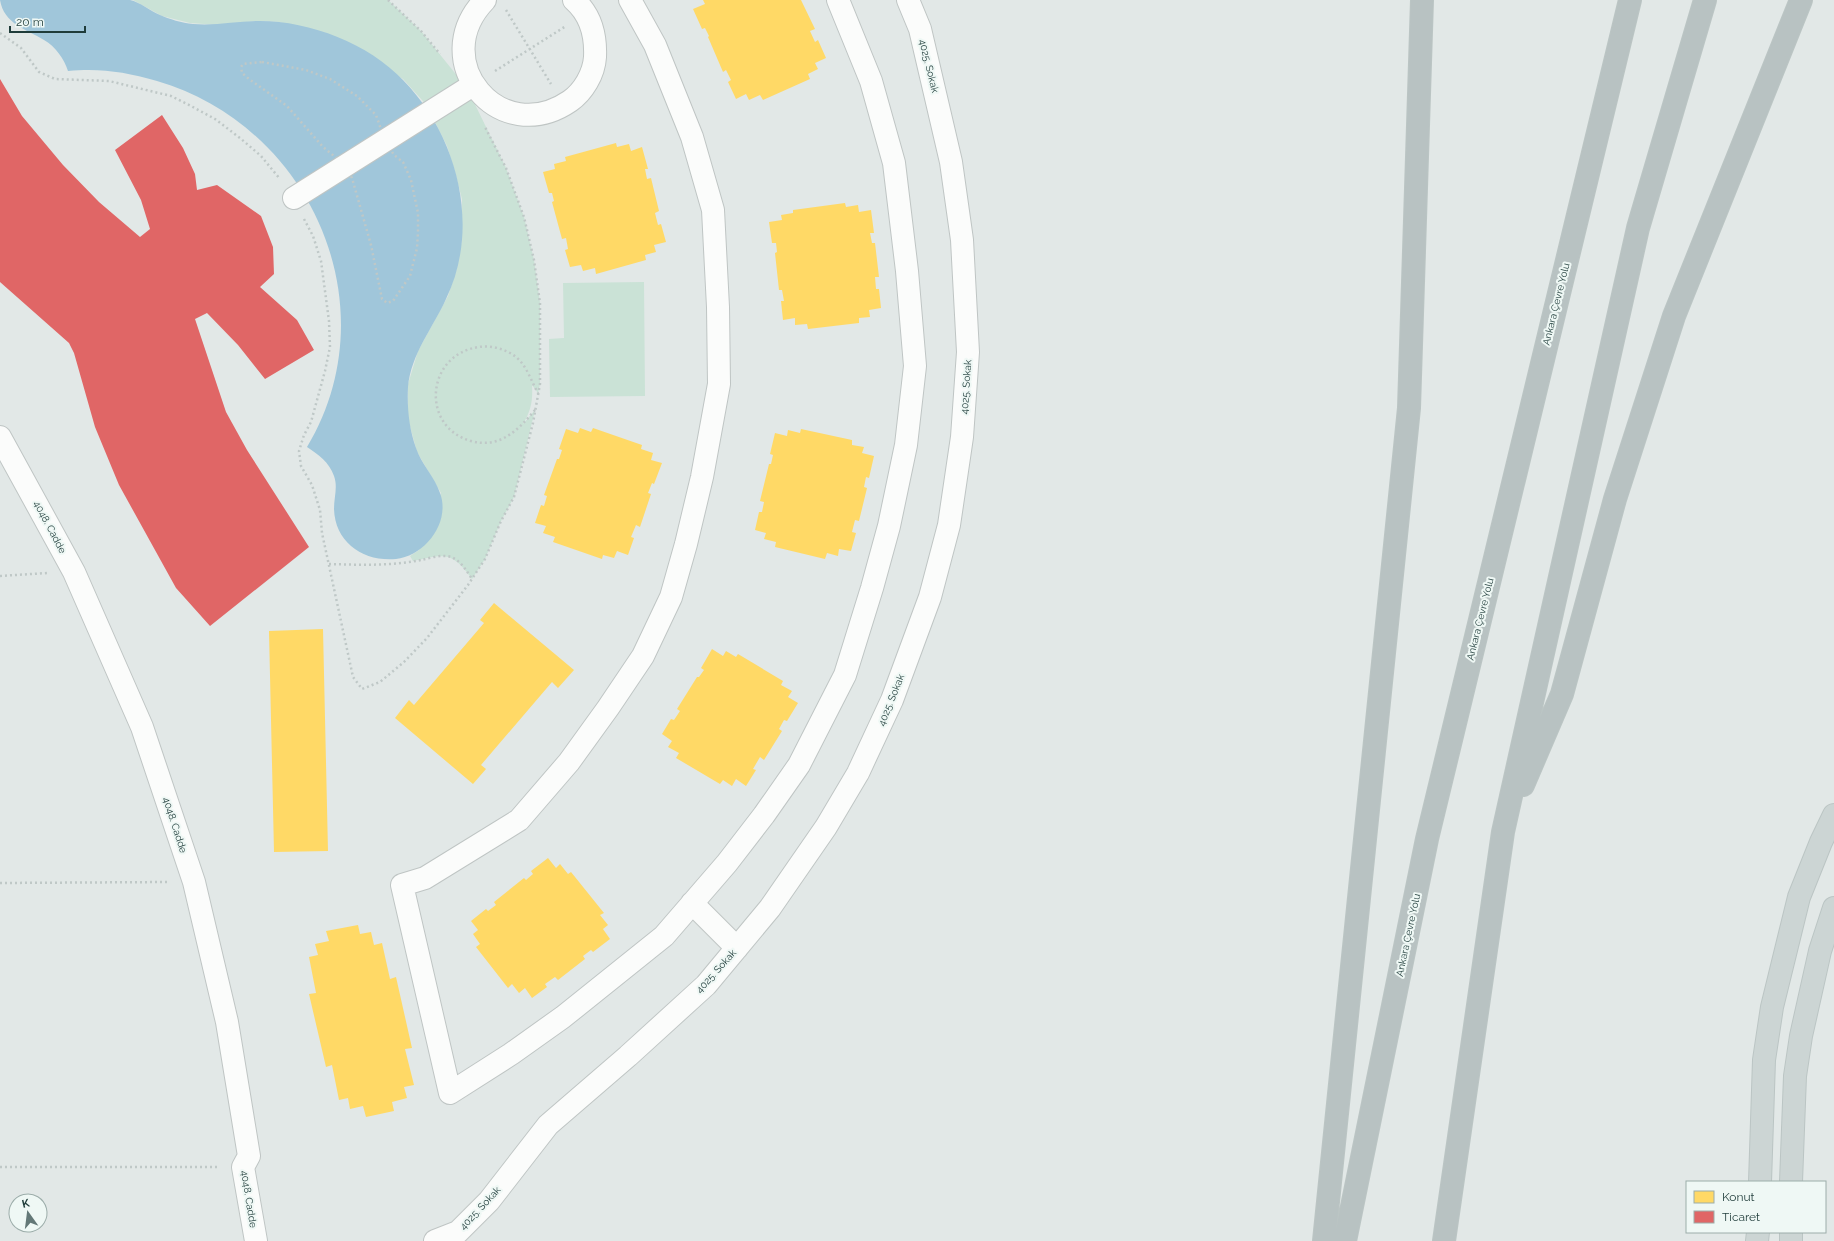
<svg xmlns="http://www.w3.org/2000/svg" width="1834" height="1241" font-family="Raleway,sans-serif">
	<rect width="100%" height="100%" fill="#e2e8e7"/>
	<path fill="#cae2d6" d="M 133,0 L 388,0 L 421,31 L 467,88 L 506,168 L 524,217 L 534,260 L 540,303 L 540,384 L 538,393 L 532,385 C 533,400 531,411 523,424 L 535,410 L 514,497 L 501,521 L 485,559 L 472,579 C 452,551 445,554 413,561 L 410,556 L 419,550 L 441,493 L 417,452 L 408,419 L 408,384 L 418,351 L 448,296 L 457,268 L 462,239 L 462,199 L 455,172 L 447,146 L 430,112 L 431,110 L 403,79 L 326,33 L 279,22 L 257,21 L 219,25 L 190,23 L 162,16 Z
		M 644,282 L 645,396 L 550,397 L 549,339 L 564,338 L 563,283 Z"/>
	<path fill="#a0c6da" d="M 0,0 C 30,0 60,0 91,0 C 103,0 118,0 130,0 C 140,2 150,11 160,15 C 169,19 182,23 193,24 C 216,26 238,21 260,21 C 310,21 369,44 403,80 C 458,136 481,227 446,299 C 433,328 411,354 408,387 C 407,408 409,428 416,448 C 421,464 435,477 440,493 C 451,522 425,556 396,559 C 364,562 335,543 334,509 C 334,497 338,487 334,476 C 329,462 319,455 307,447 C 391,307 311,126 157,81 C 125,72 101,68 68,71 C 64,59 56,47 44,40 C 26,29 4,24 0,0 Z"/>
	<path fill="#ffd966" d="M 703,0 L 801,0 L 815,29 L 810,31 L 815,42 L 818,40 L 826,58 L 815,63 L 818,69 L 808,74 L 810,79 L 763,100 L 760,95 L 749,100 L 746,94 L 736,99 L 728,82 L 731,80 L 726,70 L 723,72 L 708,37 L 709,36 L 705,28 L 702,29 L 693,9 L 705,4 Z
		M 616,143 L 617,147 L 629,144 L 631,151 L 642,147 L 648,169 L 645,169 L 647,179 L 651,178 L 659,211 L 655,213 L 658,225 L 661,224 L 666,242 L 654,245 L 656,252 L 645,255 L 646,260 L 596,274 L 595,268 L 583,271 L 581,265 L 570,267 L 565,250 L 568,249 L 566,238 L 562,239 L 552,202 L 554,201 L 552,193 L 549,193 L 543,172 L 555,169 L 554,164 L 566,161 L 565,157 Z
		M 845,203 L 846,207 L 858,205 L 859,212 L 871,210 L 874,233 L 870,233 L 872,243 L 875,243 L 879,277 L 875,277 L 876,289 L 879,289 L 881,308 L 869,310 L 870,317 L 859,318 L 859,323 L 808,329 L 807,324 L 795,325 L 795,318 L 783,320 L 781,301 L 784,301 L 782,290 L 779,290 L 775,253 L 777,252 L 776,243 L 772,243 L 769,222 L 782,220 L 781,215 L 793,213 L 793,210 Z
		M 580,428 L 591,432 L 593,428 L 642,445 L 641,449 L 653,453 L 651,460 L 662,463 L 654,484 L 652,483 L 648,493 L 651,494 L 640,527 L 636,525 L 631,537 L 634,538 L 628,555 L 617,551 L 614,558 L 603,555 L 602,559 L 553,542 L 555,537 L 543,533 L 546,526 L 535,523 L 541,505 L 544,506 L 547,496 L 544,495 L 557,459 L 559,459 L 562,450 L 559,449 L 566,429 L 578,433 Z
		M 801,429 L 852,440 L 852,445 L 864,447 L 862,453 L 874,456 L 869,478 L 866,477 L 864,487 L 867,488 L 859,521 L 855,520 L 852,532 L 856,533 L 851,551 L 839,549 L 838,556 L 827,553 L 825,559 L 775,547 L 776,542 L 764,539 L 766,533 L 755,530 L 759,512 L 762,512 L 764,502 L 760,501 L 769,464 L 771,464 L 773,455 L 770,454 L 775,433 L 787,436 L 788,430 L 800,433 Z
		M 494,603 L 574,670 L 558,688 L 552,682 L 481,765 L 486,769 L 473,784 L 395,718 L 409,700 L 414,705 L 484,623 L 480,620 Z
		M 323,629 L 328,851 L 274,852 L 269,631 Z
		M 712,649 L 723,656 L 726,651 L 736,657 L 738,654 L 783,681 L 781,685 L 792,691 L 788,697 L 798,703 L 787,721 L 784,720 L 779,729 L 782,731 L 764,760 L 760,757 L 753,769 L 756,770 L 746,786 L 736,779 L 732,786 L 723,780 L 720,784 L 676,758 L 679,753 L 668,747 L 672,741 L 662,734 L 671,719 L 674,720 L 680,711 L 677,709 L 697,677 L 699,677 L 704,670 L 701,668 Z
		M 548,858 L 556,868 L 560,864 L 568,874 L 571,872 L 604,913 L 600,915 L 608,925 L 603,929 L 610,939 L 593,952 L 591,950 L 583,956 L 585,959 L 558,980 L 555,977 L 545,984 L 547,987 L 532,998 L 525,988 L 519,993 L 512,984 L 508,988 L 476,947 L 480,944 L 473,934 L 478,930 L 471,921 L 486,909 L 488,911 L 496,905 L 494,902 L 524,878 L 526,880 L 533,874 L 531,871 Z
		M 358,925 L 360,934 L 371,932 L 374,945 L 382,943 L 390,979 L 396,977 L 412,1048 L 405,1049 L 414,1085 L 404,1087 L 407,1098 L 392,1102 L 394,1111 L 366,1117 L 363,1106 L 350,1109 L 348,1098 L 339,1100 L 332,1065 L 326,1067 L 309,994 L 316,993 L 309,957 L 318,955 L 315,944 L 329,941 L 326,931 Z"/>
	<path fill="#e06666" d="M 0,79 L 22,116 L 63,165 L 99,202 L 140,237 L 150,229 L 141,200 L 115,150 L 162,115 L 183,148 L 195,174 L 197,190 L 217,185 L 261,216 L 273,247 L 274,274 L 260,287 L 297,320 L 314,350 L 265,379 L 238,345 L 207,313 L 195,319 L 226,412 L 247,450 L 309,547 L 210,626 L 176,588 L 119,485 L 95,427 L 74,353 L 69,343 L 0,282 Z"/>
	<g fill="none" stroke-linecap="round" stroke-linejoin="round">
		<defs>
			<path id="minor" d="M 485,0 C 426,61 500,149 570,101 C 583,92 594,74 595,57 C 596,35 591,15 574,0
				M 630,0 L 655,45 L 692,137 L 713,210 L 718,307 L 719,384 L 702,477 L 686,544 L 671,597 L 643,656 L 608,708 L 569,762 L 519,820 L 425,878 L 402,885 L 450,1093 L 511,1054 L 563,1017 L 664,936 L 727,863 L 764,815 L 799,765 L 845,675 L 872,588 L 889,526 L 906,445 L 915,366 L 907,271 L 894,163 L 871,81 L 838,0
				M 294,198 L 473,85
				M 0,437 L 74,572 L 142,727 L 194,882 L 227,1022 L 249,1156 L 243,1167 L 256,1241
				M 692,903 L 737,948
				M 435,1241 L 458,1232 L 489,1201 L 548,1125 L 628,1056 L 706,985 L 770,908 L 826,827 L 858,773 L 892,700 L 930,597 L 949,525 L 962,437 L 968,352 L 962,240 L 951,162 L 920,29 L 908,0"/>
			<path id="major" d="M 1760,1182 L 1764,1060 L 1772,1007 L 1799,897 L 1821,842 L 1834,815
				M 1791,1182 L 1795,1076 L 1801,1036 L 1820,951 L 1834,908
				M 1757,1241 L 1758,1232
				M 1791,1241 L 1791,1232"/>
			<path id="highway" d="M 1523,785 L 1562,694 L 1615,499 L 1674,316 L 1801,0
				M 1324,1241 L 1409,408 L 1422,0
				M 1345,1241 L 1427,839 L 1630,0
				M 1444,1241 L 1503,832 L 1638,228 L 1705,0"/>
		</defs>
		<use href="#minor" stroke="#bfc5c4" stroke-width="24"/>
		<use href="#major" stroke="#bbc5c4" stroke-width="24"/>
		<use href="#highway" stroke="#bbc5c4" stroke-width="24"/>
		<path stroke="#bfc8c7" stroke-width="2.5" stroke-dasharray="2 3" stroke-linecap="butt" d="M 388,0 L 421,31 L 440,54
			M 506,10 L 551,84
			M 0,33 L 21,48 L 39,72 L 55,79 L 109,81 L 171,96 L 191,106 L 215,119 L 240,138 L 261,156 L 280,179
			M 262,62 L 306,70 L 330,79 L 357,96 L 376,115 L 382,132 L 387,138 L 389,147 L 394,155 L 403,162 L 411,180 L 418,213 L 418,232 L 417,248 L 410,276 L 393,301 L 387,303 L 382,299 L 371,245 L 352,178 L 345,165 L 323,147 L 287,106 L 249,79 L 242,73 L 241,67 L 243,64 Z
			M 495,71 L 566,26
			M 304,219 L 313,236 L 321,261 L 329,321 L 330,347 L 325,371 L 311,422 L 304,435 L 299,451 L 301,466 L 312,485 L 320,510 L 322,533 L 353,677 L 362,689 L 380,682 L 404,662 L 427,638 L 468,585 L 485,559 L 501,521 L 514,497 L 533,423 L 540,384 L 540,303 L 534,260 L 524,217 L 506,168 L 485,127
			M 535,410 C 518,430 500,449 471,441 C 420,427 426,354 479,347 C 491,345 506,349 516,357 C 527,366 531,381 538,393
			M 329,564 C 360,565 391,566 421,560 C 430,558 442,554 451,557 C 461,561 466,570 472,579
			M 0,576 L 47,573
			M 0,883 L 169,882
			M 0,1167 L 219,1167"/>
		<use href="#minor" stroke="#fbfcfb" stroke-width="22"/>
		<use href="#major" stroke="#ccd5d4" stroke-width="22"/>
		<use href="#highway" stroke="#b8c2c2" stroke-width="22"/>
	</g>
	<g text-anchor="middle" dominant-baseline="central" stroke-width="4" stroke-linejoin="round" paint-order="stroke">
		<g font-size="10" fill="#1f3c3a" stroke="#eff8f5">
			<text transform="translate(929 66) rotate(76)">4025. Sokak</text>
			<text transform="translate(1556 304) rotate(-76)">Ankara Çevre Yolu</text>
			<text transform="translate(966 387) rotate(-86)">4025. Sokak</text>
			<text transform="translate(50 527) rotate(62)">4048. Cadde</text>
			<text transform="translate(1480 619) rotate(-76)">Ankara Çevre Yolu</text>
			<text transform="translate(891 700) rotate(-68)">4025. Sokak</text>
			<text transform="translate(175 825) rotate(72)">4048. Cadde</text>
			<text transform="translate(1408 935) rotate(-78)">Ankara Çevre Yolu</text>
			<text transform="translate(716 971) rotate(-48)">4025. Sokak</text>
			<text transform="translate(249 1199) rotate(81)">4048. Cadde</text>
			<text transform="translate(480 1208) rotate(-47)">4025. Sokak</text>
		</g>
	</g>
	<rect x="1686" y="1181" width="140" height="52" fill="#eff8f5" stroke="#9cadaa"/>
	<rect x="1694" y="1191" width="20" height="12" fill="#ffd966" stroke="#9cadaa"/>
	<text x="1722" y="1201" font-size="12" fill="#1f3c3a">Konut</text>
	<rect x="1694" y="1211" width="20" height="12" fill="#e06666" stroke="#9cadaa"/>
	<text x="1722" y="1221" font-size="12" fill="#1f3c3a">Ticaret</text>
	<g transform="translate(28 1213) rotate(346)"><circle r="19" fill="#eff8f5" stroke="#9cadaa"/>
	<path d="M0-3L7 15L0 10L-7 15Z" fill="#637877"/>
	<text y="-6" font-size="11" font-weight="bold" text-anchor="middle" fill="#1f3c3a">K</text>
	</g>
	<path d="M10 26v6h75v-6" fill="none" stroke="#1f3c3a" stroke-width="2"/>
	<text x="16" y="26" font-size="12" fill="#1f3c3a" stroke="#eff8f5" stroke-width="3" paint-order="stroke">20 m</text>
</svg>
